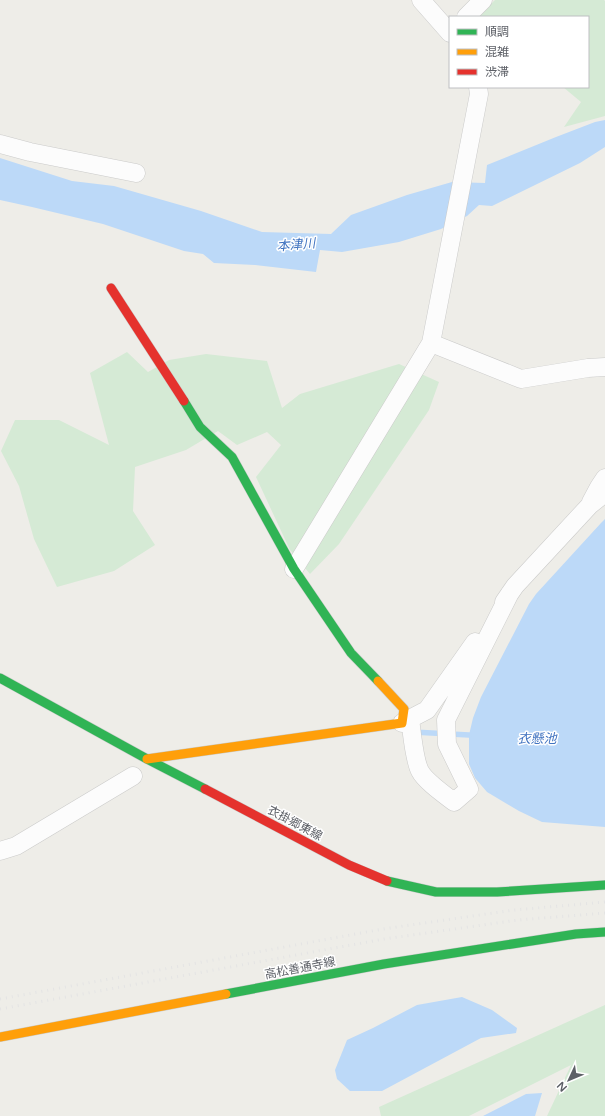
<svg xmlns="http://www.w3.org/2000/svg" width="605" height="1116" font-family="'Varela Round','Noto Sans JP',sans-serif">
	<rect width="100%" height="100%" fill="#eeede8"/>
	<path fill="#d5ead5" d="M 495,0 L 604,0 L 605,1 L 605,116 L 564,127 L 581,102 L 563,87 L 588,87 L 588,17 L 477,17 Z
		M 127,352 L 148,372 L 169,360 L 206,354 L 267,361 L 282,408 L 300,394 L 399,364 L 439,382 L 429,410 L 339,544 L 310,574 L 290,550 L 256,477 L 281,445 L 267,432 L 237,445 L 218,431 L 186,450 L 135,467 L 133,511 L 155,545 L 114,571 L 57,587 L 34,539 L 19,486 L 1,451 L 15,420 L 59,420 L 109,445 L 90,373 Z
		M 605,1005 L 605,1116 L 547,1116 L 571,1065 L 469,1116 L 381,1116 L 379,1107 Z"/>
	<path fill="#bcd9f8" d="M 605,120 L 605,147 L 580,163 L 492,206 L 479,205 L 467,216 L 441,229 L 399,242 L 342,252 L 320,250 L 316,272 L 255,265 L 214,263 L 203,254 L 184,251 L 103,224 L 32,207 L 0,200 L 0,158 L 72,181 L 114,186 L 201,211 L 262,232 L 331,234 L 351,215 L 407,195 L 452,182 L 485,183 L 487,165 L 556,137 L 595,122 Z
		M 605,519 L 605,827 L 542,822 L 519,811 L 487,792 L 475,778 L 469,764 L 469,735 L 473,718 L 481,697 L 529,604 L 536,594 L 601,523 Z
		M 462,997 L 492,1010 L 517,1028 L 516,1033 L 481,1038 L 382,1091 L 350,1091 L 337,1079 L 335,1070 L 347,1040 L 373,1028 L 417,1005 Z
		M 542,1093 L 535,1116 L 483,1116 L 526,1094 Z"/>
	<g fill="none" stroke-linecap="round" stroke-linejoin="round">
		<path stroke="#bcd9f8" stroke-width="5.5" d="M 413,732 L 469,735"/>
		<defs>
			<path id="street" d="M 421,0 L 450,33
				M 466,17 L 483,0
				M 478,87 L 479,94 L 431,343 L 521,379 L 588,368 L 605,367
				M 0,144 L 30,152 L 136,173
				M 591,502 L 599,487 L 605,478
				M 294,569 L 431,343
				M 504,602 L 515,586 L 590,505 L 605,493
				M 410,719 C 412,732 414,760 420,771 C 425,781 445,795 454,802 L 469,789 L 447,744 L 446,720 L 510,593
				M 402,723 L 427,710 L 475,642
				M 0,851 L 16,846 L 133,776"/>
			<path id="fast" d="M 184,401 L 200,427 L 232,457 L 294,569 L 351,653 L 378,681
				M 0,678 L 147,759 L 205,789
				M 387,881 L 436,892 L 497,892 L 605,885
				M 226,994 L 384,964 L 576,934 L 605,932"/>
			<path id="slow" d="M 147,759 L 402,723 L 404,709 L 378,681
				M 0,1037 L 226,994"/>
			<path id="jam" d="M 111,288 L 184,401
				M 205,789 L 349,865 L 387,881"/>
		</defs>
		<use href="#street" stroke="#cbcbca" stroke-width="19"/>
		<use href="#fast" stroke="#cacbca" stroke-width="10"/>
		<use href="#slow" stroke="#cacbca" stroke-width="10"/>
		<use href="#jam" stroke="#cacbca" stroke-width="10"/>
		<use href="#street" stroke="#fcfcfc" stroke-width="18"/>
		<use href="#fast" stroke="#30b455" stroke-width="9"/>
		<use href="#slow" stroke="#ff9f0a" stroke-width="9"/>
		<use href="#jam" stroke="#e5322d" stroke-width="9"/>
		<path stroke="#e4e4e4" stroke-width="3" stroke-dasharray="1 5" stroke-linecap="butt" d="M 0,999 L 383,929 L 514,910 L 605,902
			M 0,1009 L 384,939 L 518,920 L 605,913"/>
	</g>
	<g text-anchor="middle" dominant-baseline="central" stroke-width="3" stroke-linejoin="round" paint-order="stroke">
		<g font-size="12" fill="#5d6067" stroke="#fff">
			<text transform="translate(295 823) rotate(28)">衣掛郷東線</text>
			<text transform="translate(300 968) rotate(-11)">高松善通寺線</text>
		</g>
		<g font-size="13" font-style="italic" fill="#4073c0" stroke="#fff">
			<text transform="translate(296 245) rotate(-5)">本津川</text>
			<text x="537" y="739">衣懸池</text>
		</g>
	</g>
	<rect x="449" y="16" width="140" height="72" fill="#ffffff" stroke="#bebfc2"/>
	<rect x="457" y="29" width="20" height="6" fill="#30b455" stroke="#bebfc2"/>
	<text x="485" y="36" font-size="12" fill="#5d6067">順調</text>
	<rect x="457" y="49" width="20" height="6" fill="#ff9f0a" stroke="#bebfc2"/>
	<text x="485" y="56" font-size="12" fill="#5d6067">混雑</text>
	<rect x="457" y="69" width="20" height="6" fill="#e5322d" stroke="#bebfc2"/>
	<text x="485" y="76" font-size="12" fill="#5d6067">渋滞</text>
	<g transform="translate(569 1080) rotate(226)" stroke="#ffffff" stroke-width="3" paint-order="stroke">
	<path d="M0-3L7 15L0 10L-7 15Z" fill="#5d6067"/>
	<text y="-6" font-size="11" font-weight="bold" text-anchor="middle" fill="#5d6067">N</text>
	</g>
</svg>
